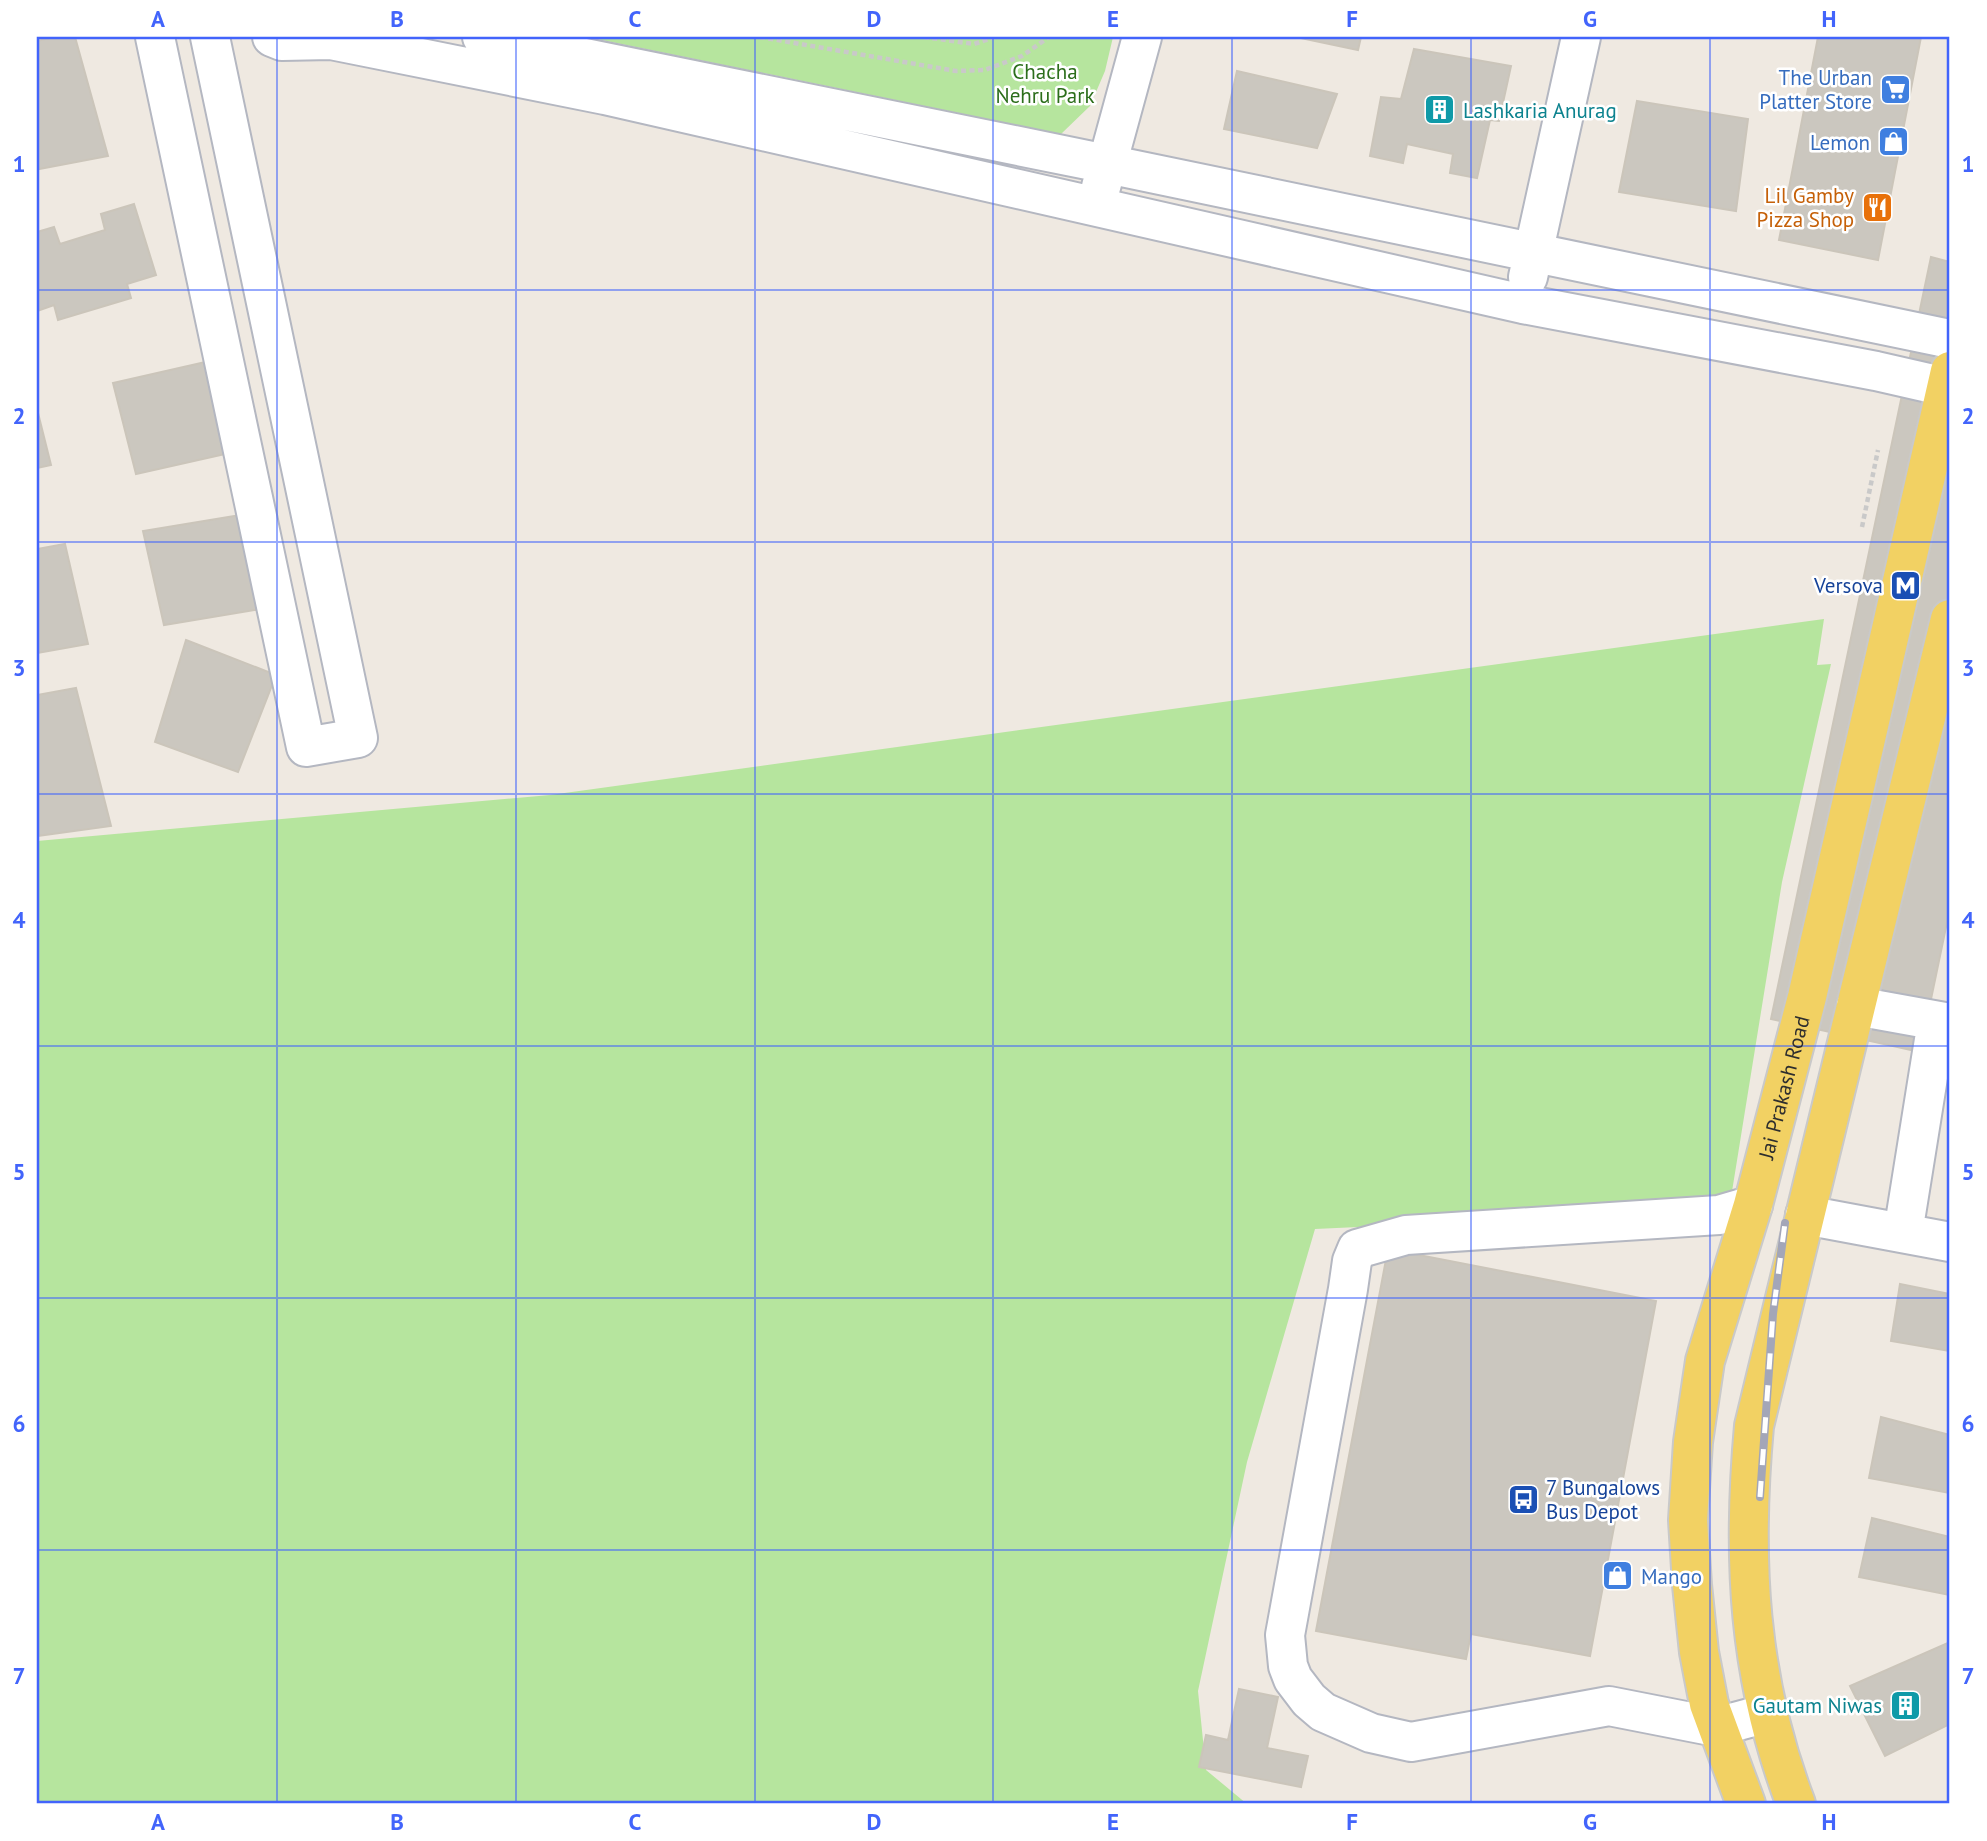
<svg xmlns="http://www.w3.org/2000/svg" width="1987" height="1841" font-family="'PT Sans',sans-serif">
	<rect width="100%" height="100%" fill="#efe9e1"/>
	<path fill="#b6e59e" d="M 587,37 L 1113,37 L 1105,71 L 1090,106 L 1061,134 Z
		M 1824,619 L 1817,665 L 1831,664 L 1782,882 L 1729,1210 L 1315,1229 L 1247,1462 L 1198,1691 L 1206,1770 L 1247,1804 L 37,1804 L 37,841 L 550,795 Z"/>
	<path fill="#cbc7bf" stroke="#cbc5ba" stroke-width="2" d="M 53,37 L 75,37 L 108,156 L 39,169 L 37,162 L 37,41 Z
		M 1296,37 L 1361,37 L 1358,50 Z
		M 1818,37 L 1921,37 L 1878,260 L 1779,240 Z
		M 1414,49 L 1511,66 L 1499,121 L 1490,120 L 1477,178 L 1450,173 L 1453,154 L 1407,144 L 1403,163 L 1370,156 L 1381,97 L 1401,99 Z
		M 1237,71 L 1337,94 L 1317,148 L 1224,129 Z
		M 1637,101 L 1748,119 L 1736,211 L 1619,192 Z
		M 134,204 L 156,275 L 127,284 L 131,298 L 58,320 L 54,305 L 37,311 L 37,232 L 54,227 L 60,244 L 105,230 L 101,214 Z
		M 1931,257 L 1950,262 L 1950,908 L 1920,1052 L 1771,1019 Z
		M 210,361 L 234,452 L 136,474 L 113,383 Z
		M 37,409 L 51,465 L 37,468 Z
		M 241,515 L 261,609 L 164,625 L 143,531 Z
		M 65,544 L 88,644 L 37,653 L 37,549 Z
		M 186,640 L 276,675 L 238,772 L 155,742 Z
		M 76,688 L 111,826 L 37,836 L 37,695 Z
		M 1388,1249 L 1656,1301 L 1590,1656 L 1471,1634 L 1466,1659 L 1316,1631 Z
		M 1900,1284 L 1950,1294 L 1950,1351 L 1891,1341 Z
		M 1881,1417 L 1950,1435 L 1950,1493 L 1869,1478 Z
		M 1872,1518 L 1950,1537 L 1950,1595 L 1859,1577 Z
		M 1950,1642 L 1950,1724 L 1885,1756 L 1850,1686 Z
		M 1239,1689 L 1278,1697 L 1267,1748 L 1308,1756 L 1301,1787 L 1199,1767 L 1206,1735 L 1228,1740 Z"/>
	<g fill="none" stroke-linecap="round" stroke-linejoin="round">
		<defs>
			<path id="minor" d="M 155,37 L 306,747 L 358,738 L 210,37
				M 272,37 L 282,41 L 331,40 L 605,95 L 1523,304 L 1876,371 L 1946,387
				M 482,37 L 1107,164 L 1950,339
				M 1101,187 L 1142,37
				M 1528,277 L 1581,37
				M 1856,1006 L 1950,1023
				M 1753,1205 L 1719,1215 L 1406,1235 L 1357,1249 L 1352,1261 L 1348,1289 L 1285,1635 L 1288,1666 L 1293,1679 L 1309,1700 L 1323,1712 L 1371,1733 L 1411,1742 L 1609,1706 L 1716,1727 L 1768,1713
				M 1805,1215 L 1950,1242
				M 1903,1233 L 1937,1021"/>
			<g id="major">
				<path id="s1" d="M 1746,1804 L 1709,1704 L 1699,1652 L 1692,1585 L 1688,1520 L 1693,1442 L 1705,1361 L 1753,1205 L 1807,997 L 1950,371"/>
				<path d="M 1796,1804 C 1748,1678 1742,1559 1754,1426 L 1950,619"/>
			</g>
		</defs>
		<use href="#minor" stroke="#b4b7c1" stroke-width="42"/>
		<use href="#major" stroke="#c9c9c9" stroke-width="42"/>
		<path stroke="#c9c9c9" stroke-width="4.5" stroke-dasharray="5 3.5" stroke-linecap="butt" d="M 760,37 L 956,71 L 985,70 L 1022,56 L 1049,37
			M 924,37 L 974,44 L 995,37
			M 1862,527 L 1878,450"/>
		<use href="#minor" stroke="#fff" stroke-width="38"/>
		<use href="#major" stroke="#f2d163" stroke-width="38"/>
		<defs>
			<path id="rail" d="M 1760,1497 L 1773,1314 L 1785,1223"/>
		</defs>
		<use href="#rail" stroke="#a3a6b8" stroke-width="8"/>
		<use href="#rail" stroke="#fff" stroke-width="5" stroke-dasharray="16" stroke-linecap="butt"/>
	</g>
	<path fill="none" stroke="#4264fb" stroke-width="2" stroke-opacity="0.55" d="M 277,37 L 277,1804M 516,37 L 516,1804M 755,37 L 755,1804M 993,37 L 993,1804M 1232,37 L 1232,1804M 1471,37 L 1471,1804M 1710,37 L 1710,1804M 37,290 L 1950,290M 37,542 L 1950,542M 37,794 L 1950,794M 37,1046 L 1950,1046M 37,1298 L 1950,1298M 37,1550 L 1950,1550"/>
	<defs>
		<symbol id="supermarket-square" viewBox="-11 -11 22 22"><rect x="-9" y="-9" width="18" height="18" rx="4" fill="#3f7fe0" stroke="#fff"/><path d="M-6-5.5h2.5l.6 2H6L4.5 2H-2.5L-4.4-4H-6ZM-1.5 3.2a1.3 1.3 0 1 0 .1 0ZM3 3.2a1.3 1.3 0 1 0 .1 0Z" fill="#fff"/></symbol>
		<symbol id="building-square" viewBox="-11 -11 22 22"><rect x="-9" y="-9" width="18" height="18" rx="4" fill="#0f9aa8" stroke="#fff"/><path d="M-4-6H4V6H1V3H-1V6H-4ZM-2.5-4.3h1.7v1.8h-1.7ZM.8-4.3h1.7v1.8H.8ZM-2.5-1h1.7V.8h-1.7ZM.8-1h1.7V.8H.8Z" fill="#fff"/></symbol>
		<symbol id="shop-square" viewBox="-11 -11 22 22"><rect x="-9" y="-9" width="18" height="18" rx="4" fill="#3f7fe0" stroke="#fff"/><path d="M-5-2.5h2.3a2.7 3.5 0 0 1 5.4 0H5L5.5 6h-11ZM-1.5-2.5h3a1.5 2.3 0 0 0-3 0Z" fill="#fff"/></symbol>
		<symbol id="restaurant-square" viewBox="-11 -11 22 22"><rect x="-9" y="-9" width="18" height="18" rx="4" fill="#e8710a" stroke="#fff"/><path d="M-5-6h1v4h1v-4h1v4h1v-4h1v5L-1.5 .5V6h-2V.5L-5-1ZM5-6V6H3V1.5H1.5Q1.5-4 5-6Z" fill="#fff"/></symbol>
		<symbol id="metro-square" viewBox="-11 -11 22 22"><rect x="-9" y="-9" width="18" height="18" rx="4" fill="#1a4fb4" stroke="#fff"/><path d="M-5.5 5V-5H-3L0 0L3-5H5.5V5H3V-.5L0 4L-3-.5V5Z" fill="#fff"/></symbol>
		<symbol id="bus-square" viewBox="-11 -11 22 22"><rect x="-9" y="-9" width="18" height="18" rx="4" fill="#1a4fb4" stroke="#fff"/><path d="M-5-6H5V4H4V6H2V4H-2V6H-4V4H-5ZM-3.5-4V0h7V-4ZM-3.5 1.2v1.5H-2V1.2ZM2 1.2v1.5H3.5V1.2Z" fill="#fff"/></symbol>
	</defs>
	<g fill-rule="evenodd">
		<use href="#supermarket-square" x="1878" y="72" width="35" height="35"/>
		<use href="#building-square" x="1422" y="92" width="35" height="35"/>
		<use href="#shop-square" x="1876" y="124" width="35" height="35"/>
		<use href="#restaurant-square" x="1860" y="190" width="35" height="35"/>
		<use href="#metro-square" x="1888" y="568" width="35" height="35"/>
		<use href="#bus-square" x="1506" y="1482" width="35" height="35"/>
		<use href="#shop-square" x="1600" y="1558" width="35" height="35"/>
		<use href="#building-square" x="1888" y="1688" width="35" height="35"/>
	</g>
	<g text-anchor="middle" dominant-baseline="central" stroke-width="5" stroke-linejoin="round" paint-order="stroke">
		<g font-size="21" fill="#2c6e1b" stroke="#fff">
			<text x="1045" y="71">Chacha<tspan x="1045" dy="24">Nehru Park</tspan></text>
		</g>
		<g font-size="21" fill="#366cbe" stroke="#fff" text-anchor="end">
			<text x="1872" y="77">The Urban<tspan x="1872" dy="24">Platter Store</tspan></text>
			<text x="1870" y="142">Lemon</text>
			<text x="1641" y="1576" text-anchor="start">Mango</text>
		</g>
		<g font-size="21" fill="#0d838f" stroke="#fff" text-anchor="start">
			<text x="1463" y="110">Lashkaria Anurag</text>
			<text x="1882" y="1705" text-anchor="end">Gautam Niwas</text>
		</g>
		<g font-size="21" fill="#c56008" stroke="#fff" text-anchor="end">
			<text x="1854" y="195">Lil Gamby<tspan x="1854" dy="24">Pizza Shop</tspan></text>
		</g>
		<g font-size="21" fill="#164399" stroke="#fff" text-anchor="end">
			<text x="1883" y="585">Versova</text>
			<text x="1546" y="1487" text-anchor="start">7 Bungalows<tspan x="1546" dy="24">Bus Depot</tspan></text>
		</g>
		<g font-size="21" fill="#2e2e2e" stroke="#fff">
			<text stroke="none"><textPath href="#s1" startOffset="737">Jai Prakash Road</textPath></text>
		</g>
	</g>
	<rect width="1987" height="1841" fill="none" stroke="#ffffff" stroke-width="77"/>
	<rect x="38" y="38" width="1910" height="1764" fill="none" stroke="#4264fb" stroke-width="2.5"/>
	<g font-size="23" text-anchor="middle" font-weight="bold" fill="#4264fb">
		<text x="158" y="27">A</text>
		<text x="397" y="27">B</text>
		<text x="635" y="27">C</text>
		<text x="874" y="27">D</text>
		<text x="1113" y="27">E</text>
		<text x="1352" y="27">F</text>
		<text x="1590" y="27">G</text>
		<text x="1829" y="27">H</text>
		<text x="19" y="172">1</text>
		<text x="1968" y="172">1</text>
		<text x="19" y="424">2</text>
		<text x="1968" y="424">2</text>
		<text x="19" y="676">3</text>
		<text x="1968" y="676">3</text>
		<text x="19" y="928">4</text>
		<text x="1968" y="928">4</text>
		<text x="19" y="1180">5</text>
		<text x="1968" y="1180">5</text>
		<text x="19" y="1432">6</text>
		<text x="1968" y="1432">6</text>
		<text x="19" y="1684">7</text>
		<text x="1968" y="1684">7</text>
		<text x="158" y="1830">A</text>
		<text x="397" y="1830">B</text>
		<text x="635" y="1830">C</text>
		<text x="874" y="1830">D</text>
		<text x="1113" y="1830">E</text>
		<text x="1352" y="1830">F</text>
		<text x="1590" y="1830">G</text>
		<text x="1829" y="1830">H</text>
	</g>
</svg>
